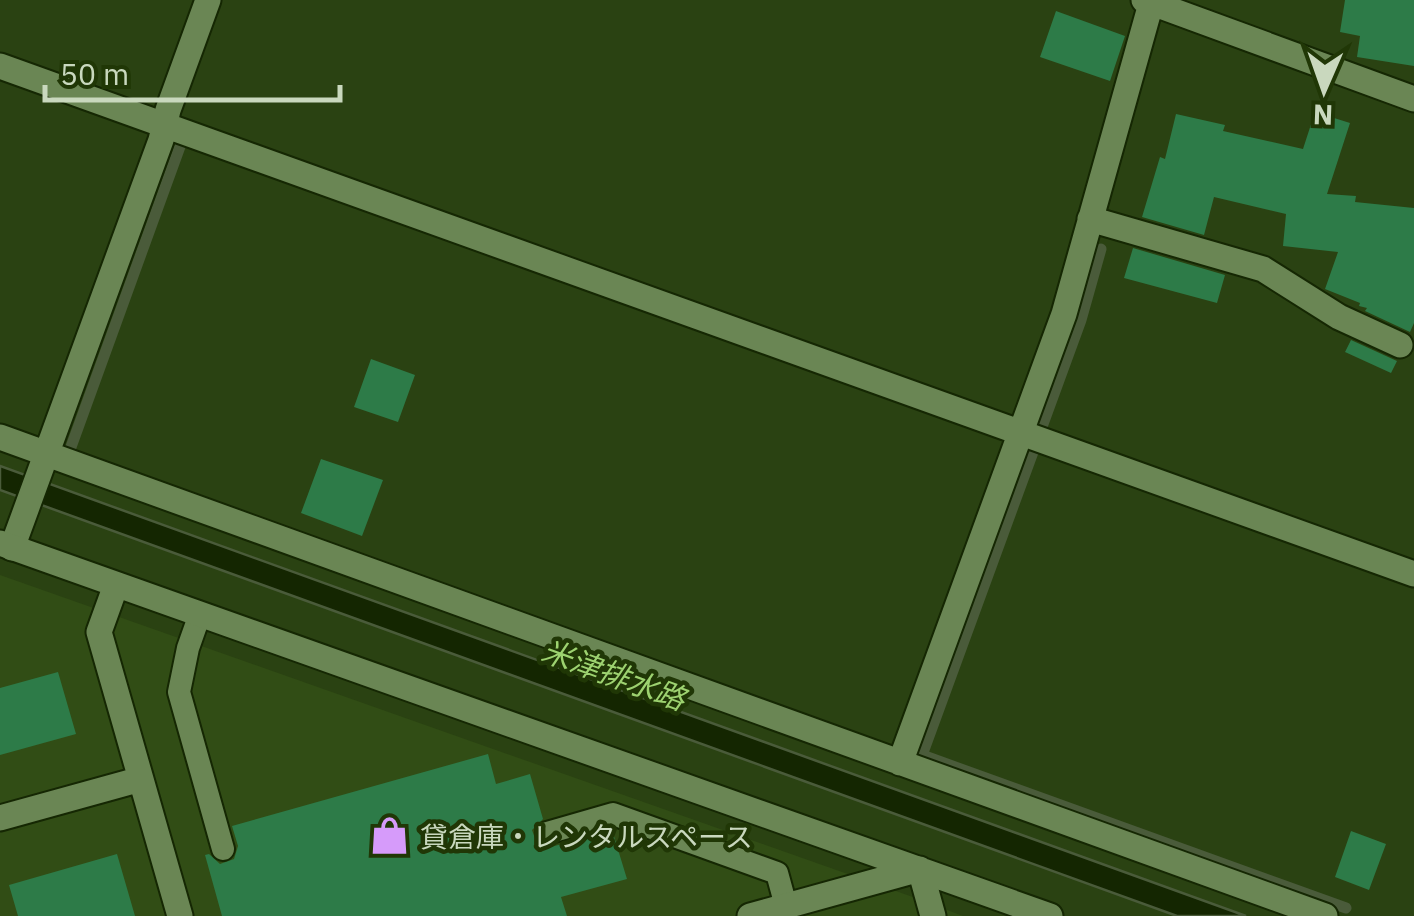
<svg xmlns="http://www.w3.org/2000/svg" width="1414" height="916" font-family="'IBM Plex Sans','Noto Sans JP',sans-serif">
	<rect width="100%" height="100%" fill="#2a4212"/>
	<path fill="#314d15" d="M 0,575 L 910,896 L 963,916 L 0,916 Z"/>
	<path fill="#142601" stroke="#4a5b3a" stroke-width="2.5" d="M 0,466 L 1246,916 L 1177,916 L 0,490 Z"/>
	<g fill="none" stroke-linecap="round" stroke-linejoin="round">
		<path stroke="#4a5b3a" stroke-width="11" d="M 1043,424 L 1081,320 L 1101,249
			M 71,447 L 182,141
			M 922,755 L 1346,908
			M 921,758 L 1033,452"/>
	</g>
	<path fill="#2d7b48" d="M 1345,0 L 1414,0 L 1414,66 L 1357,57 L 1360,36 L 1340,32 Z
		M 1056,11 L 1125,36 L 1110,81 L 1040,57 Z
		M 1315,112 L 1350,123 L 1327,194 L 1356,196 L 1355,202 L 1414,208 L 1414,323 L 1410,332 L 1365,311 L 1367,308 L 1359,306 L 1360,303 L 1325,289 L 1338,252 L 1283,246 L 1286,214 L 1214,197 L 1204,235 L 1142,217 L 1160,157 L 1165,159 L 1176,114 L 1225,125 L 1223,131 L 1303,149 Z
		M 1133,248 L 1225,275 L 1217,303 L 1124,278 Z
		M 1351,340 L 1397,361 L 1391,373 L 1345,352 Z
		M 371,359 L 415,375 L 398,422 L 354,407 Z
		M 321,459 L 383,480 L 362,536 L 301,513 Z
		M 58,672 L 76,734 L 0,755 L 0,688 Z
		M 488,754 L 496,784 L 530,774 L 543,819 L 532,830 L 537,844 L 551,847 L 612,830 L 627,879 L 561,897 L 567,916 L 222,916 L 205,855 L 209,854 L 220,864 L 234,859 L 238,846 L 232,826 Z
		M 1351,831 L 1386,844 L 1369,890 L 1335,877 Z
		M 117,854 L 135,916 L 18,916 L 9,885 Z"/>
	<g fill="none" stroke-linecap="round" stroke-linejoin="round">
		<defs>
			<path id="lane" d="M 200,614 L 188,648 L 179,692 L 223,849
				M 547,833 L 613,814 L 777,873 L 786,906"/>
			<path id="street" d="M 1144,0 L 1414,99
				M 0,66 L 1414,574
				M 1090,219 L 1263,269 L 1339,317 L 1400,345
				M 0,437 L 1325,916
				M 12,548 L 161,140 L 168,110 L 208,0
				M 900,763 L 1064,314 L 1152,0"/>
			<path id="secondary" d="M 0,543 L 1050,916
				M 116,585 L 99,632 L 180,916
				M 0,818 L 141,779
				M 750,916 L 920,869 L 933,916"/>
		</defs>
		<use href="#lane" stroke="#152703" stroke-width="26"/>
		<use href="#street" stroke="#152703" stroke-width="29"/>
		<use href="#secondary" stroke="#152703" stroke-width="29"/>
		<use href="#lane" stroke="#6a8654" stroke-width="22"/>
		<use href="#street" stroke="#6a8654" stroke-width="25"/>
		<use href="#secondary" stroke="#6a8654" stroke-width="25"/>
	</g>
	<defs>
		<symbol id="shop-bare" viewBox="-9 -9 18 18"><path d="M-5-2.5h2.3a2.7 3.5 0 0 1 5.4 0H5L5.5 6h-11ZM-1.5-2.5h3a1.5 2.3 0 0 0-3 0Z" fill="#d69bfa" stroke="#203706" stroke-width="2.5" paint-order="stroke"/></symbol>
	</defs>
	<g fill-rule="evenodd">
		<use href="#shop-bare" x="362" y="808" width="55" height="55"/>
	</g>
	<g text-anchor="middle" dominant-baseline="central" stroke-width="9" stroke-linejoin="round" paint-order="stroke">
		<g font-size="28" fill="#c9d8be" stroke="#203706" text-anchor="start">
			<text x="420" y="836">貸倉庫・レンタルスペース</text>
		</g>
		<g font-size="30" font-style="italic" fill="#9dd270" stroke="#203706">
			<text transform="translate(614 674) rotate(20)">米津排水路</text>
		</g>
	</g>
	<g transform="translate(1324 90) rotate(182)" stroke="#203706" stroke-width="8" paint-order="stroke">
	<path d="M0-8L18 38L0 25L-18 38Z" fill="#c9d8be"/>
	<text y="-15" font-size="28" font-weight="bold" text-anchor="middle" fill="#c9d8be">N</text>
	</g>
	<path d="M45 85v15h295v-15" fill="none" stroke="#c9d8be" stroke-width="5"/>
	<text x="60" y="85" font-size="30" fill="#c9d8be" stroke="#203706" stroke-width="8" paint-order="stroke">50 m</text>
</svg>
